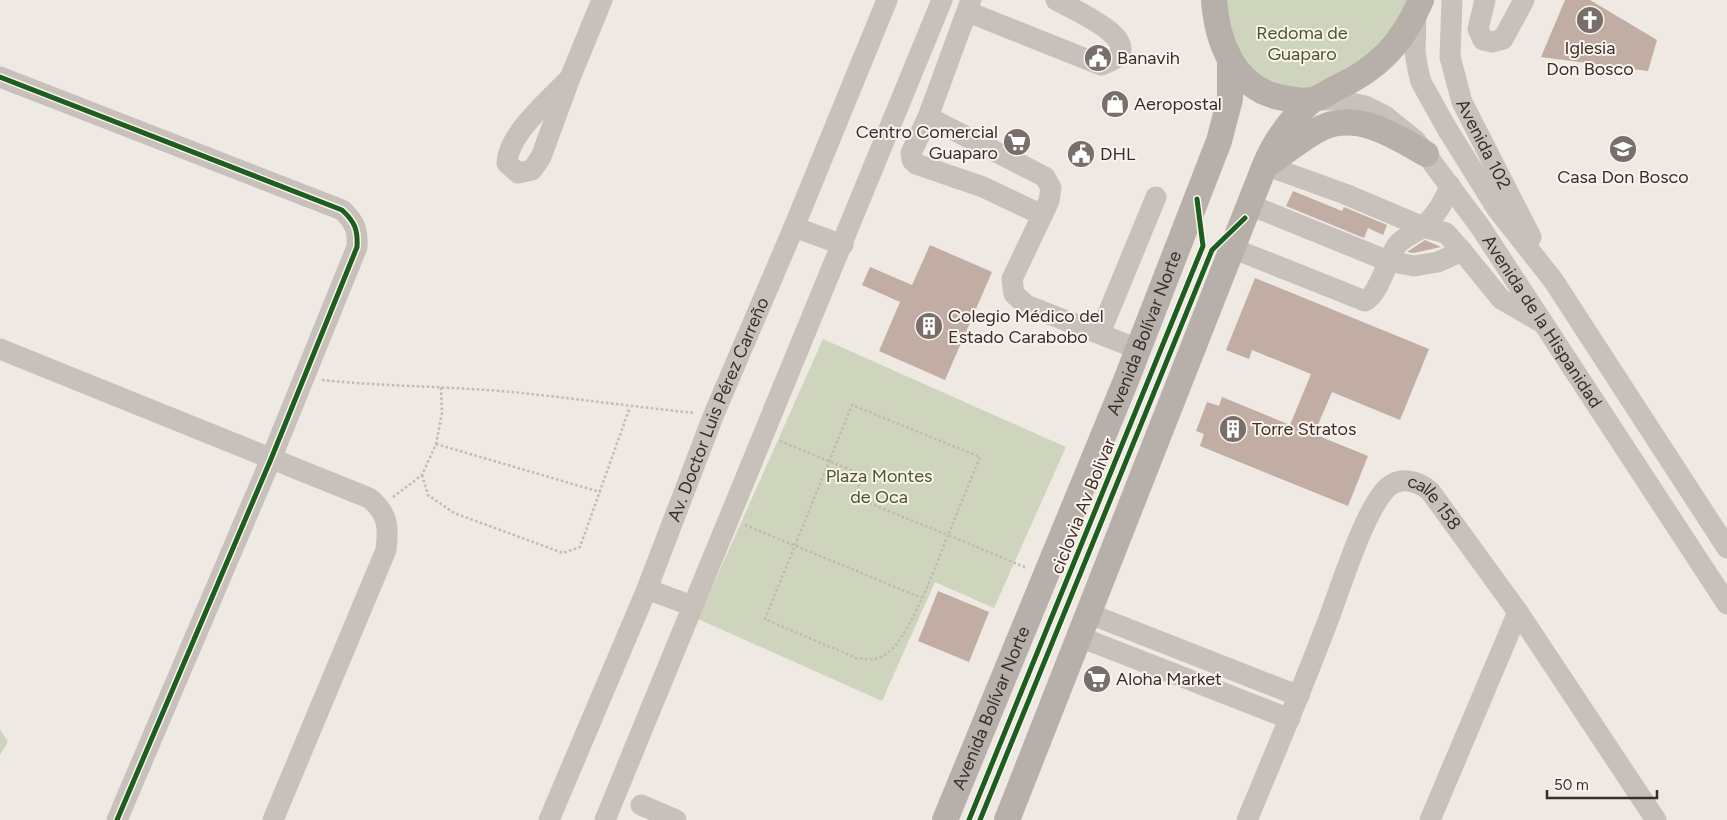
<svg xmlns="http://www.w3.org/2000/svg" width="1727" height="820" font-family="Figtree,sans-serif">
	<rect width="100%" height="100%" fill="#eee9e3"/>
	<path fill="#cfd4bc" d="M 1225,0 L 1407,0 L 1401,14 L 1379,47 L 1339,77 L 1308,88 L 1288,87 L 1270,82 L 1255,72 L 1231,38 Z
		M 823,339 L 1066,447 L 994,608 L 935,582 L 882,701 L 698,619 Z
		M 0,729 L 8,742 L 0,755 Z"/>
	<path fill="#c2ada4" d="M 1565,0 L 1590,0 L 1657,40 L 1648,71 L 1541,57 Z
		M 1293,191 L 1342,211 L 1344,207 L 1387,225 L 1383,235 L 1368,228 L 1364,238 L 1286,206 Z
		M 1425,240 L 1441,247 L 1414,253 L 1407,252 Z
		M 930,245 L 992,272 L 945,380 L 879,351 L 900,302 L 862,285 L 870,267 L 912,285 Z
		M 1255,278 L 1429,349 L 1400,420 L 1332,392 L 1314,434 L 1368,456 L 1348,506 L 1200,446 L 1204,434 L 1196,431 L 1207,402 L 1219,406 L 1222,397 L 1290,425 L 1311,374 L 1252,350 L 1249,359 L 1226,350 Z
		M 938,591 L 989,612 L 969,662 L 918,641 Z"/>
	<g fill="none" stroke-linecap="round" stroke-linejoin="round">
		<path stroke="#c0b9b4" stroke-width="2.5" stroke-dasharray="2.5 2.5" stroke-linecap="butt" d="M 322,380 C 388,387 455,386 521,393 C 579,399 637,407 695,413
			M 780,441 L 863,475 L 854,497 L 948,535 C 937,562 908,644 883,656 C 874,661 865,659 856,658 L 765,619 L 852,405 L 980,457 L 948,535 L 1027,568
			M 436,444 L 600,492
			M 422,475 L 428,495 L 454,513 L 563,553 L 580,547 L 630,407
			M 393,497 L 422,475 L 436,444 L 442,413 L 441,387
			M 745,525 L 922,598"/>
		<g stroke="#c8c1bb" stroke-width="21">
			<path d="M 971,0 L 928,117 L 1045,177 L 1051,188 L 1049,201 L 1012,279 L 1014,294 L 1026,305 L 1138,349"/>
			<path id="s1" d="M 1452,0 L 1450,57 L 1462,102 L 1531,237"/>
			<path d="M 1485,0 L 1478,29 L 1483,40 L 1492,42 L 1503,39 L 1524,0"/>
			<path d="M 968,12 L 1101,65 C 1159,46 1074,10 1056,0"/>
			<path d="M 1416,12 L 1415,52 L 1418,70 L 1421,82 L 1446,127 L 1497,209 L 1553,280 L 1727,548"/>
			<path d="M 0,77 L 342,210 C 355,222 358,230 357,247 L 271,459 L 117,820"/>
			<path d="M 570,78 C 550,99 508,134 507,163 L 518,173 L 532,170 L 541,157 L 570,78 L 602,0"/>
			<path id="s2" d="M 1312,100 L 1337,100 L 1365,106 L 1385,116 L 1416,141 L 1479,225 L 1727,604"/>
			<path d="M 928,117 L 911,153 L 912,160 L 916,164 L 983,187 L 1042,215"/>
			<path d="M 1265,165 L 1345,194 L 1423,227 L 1446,233 L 1462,251"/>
			<path d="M 1250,205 L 1388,261 L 1414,266 L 1438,262 L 1462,251 L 1501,299 L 1539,321"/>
			<path d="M 794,227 L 843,245"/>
			<path d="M 1232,248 L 1365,301 C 1379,295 1387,259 1397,245 C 1403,237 1415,233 1423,227 C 1436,215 1445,201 1450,185"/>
			<path d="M 1100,333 L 1156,197"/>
			<path d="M 0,349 L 369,498 C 388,513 389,527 386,550 L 273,820"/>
			<path d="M 647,589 L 692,606"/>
			<path d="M 1090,614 L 1299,696"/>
			<path d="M 1080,637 L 1290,719"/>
			<path d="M 641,805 L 676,820"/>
			<path id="s3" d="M 549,820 L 647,589 L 714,414 L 794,227 L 887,0"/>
			<path d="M 605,820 L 942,0"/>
			<path id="s4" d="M 1247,820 C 1274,756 1301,691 1326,626 C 1339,593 1364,509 1388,487 C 1401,476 1418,481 1430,491 L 1518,612 L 1656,820"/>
			<path d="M 1430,820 L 1518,612"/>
		</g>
		<g stroke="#b7afaa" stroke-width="26">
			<path d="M 1214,0 C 1217,42 1234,86 1278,97 C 1288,99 1302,102 1312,100 C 1320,98 1329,92 1336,88 C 1378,69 1403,43 1421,0"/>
			<path d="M 1266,165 C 1284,154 1301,138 1321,128 C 1358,111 1395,136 1426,154"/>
			<path id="s5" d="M 945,820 L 1127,378 L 1219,141 L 1230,99 L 1230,62"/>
			<path d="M 1007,820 L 1265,165 C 1276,139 1291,119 1312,100"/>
		</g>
		<defs>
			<path id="cycleway" d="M 0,77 L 342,210 C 355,222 358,230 357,247 L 271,459 L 117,820
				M 969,820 L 1203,246 L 1197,199
				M 980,820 L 1212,250 L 1245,218"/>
		</defs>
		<use href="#cycleway" stroke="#fbf3eb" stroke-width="8"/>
		<use href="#cycleway" stroke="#1b5e20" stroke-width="5"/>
	</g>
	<defs>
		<symbol id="church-disc" viewBox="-11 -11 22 22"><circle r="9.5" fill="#786f6a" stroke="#fbf3eb"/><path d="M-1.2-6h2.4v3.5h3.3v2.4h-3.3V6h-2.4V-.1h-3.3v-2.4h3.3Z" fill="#fff"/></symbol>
		<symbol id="civic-disc" viewBox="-11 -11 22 22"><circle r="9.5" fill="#786f6a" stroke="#fbf3eb"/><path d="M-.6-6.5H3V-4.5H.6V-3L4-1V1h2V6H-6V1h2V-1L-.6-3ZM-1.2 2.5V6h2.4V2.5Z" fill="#fff"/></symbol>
		<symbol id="shop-disc" viewBox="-11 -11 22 22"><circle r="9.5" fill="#786f6a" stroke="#fbf3eb"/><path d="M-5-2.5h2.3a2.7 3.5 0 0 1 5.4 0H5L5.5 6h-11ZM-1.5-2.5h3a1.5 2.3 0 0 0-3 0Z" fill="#fff"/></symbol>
		<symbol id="supermarket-disc" viewBox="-11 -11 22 22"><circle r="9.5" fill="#786f6a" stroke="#fbf3eb"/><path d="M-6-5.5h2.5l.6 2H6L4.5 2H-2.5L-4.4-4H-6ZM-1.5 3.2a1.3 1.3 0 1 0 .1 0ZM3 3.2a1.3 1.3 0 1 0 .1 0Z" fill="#fff"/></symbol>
		<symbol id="school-disc" viewBox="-11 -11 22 22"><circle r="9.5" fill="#786f6a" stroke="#fbf3eb"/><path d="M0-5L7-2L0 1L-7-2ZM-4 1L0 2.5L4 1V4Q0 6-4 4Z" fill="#fff"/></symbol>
		<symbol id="building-disc" viewBox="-11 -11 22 22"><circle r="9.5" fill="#786f6a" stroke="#fbf3eb"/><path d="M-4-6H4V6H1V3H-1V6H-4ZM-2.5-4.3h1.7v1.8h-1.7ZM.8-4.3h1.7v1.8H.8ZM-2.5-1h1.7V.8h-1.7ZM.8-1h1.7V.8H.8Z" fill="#fff"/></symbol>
	</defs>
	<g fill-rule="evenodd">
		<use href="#church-disc" x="1574" y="4" width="32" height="32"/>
		<use href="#civic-disc" x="1082" y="42" width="32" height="32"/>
		<use href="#shop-disc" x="1099" y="88" width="32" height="32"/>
		<use href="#supermarket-disc" x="1001" y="126" width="32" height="32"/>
		<use href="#school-disc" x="1607" y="133" width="32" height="32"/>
		<use href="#civic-disc" x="1065" y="138" width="32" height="32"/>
		<use href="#building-disc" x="913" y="310" width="32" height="32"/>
		<use href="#building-disc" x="1217" y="413" width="32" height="32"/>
		<use href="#supermarket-disc" x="1081" y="663" width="32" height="32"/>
	</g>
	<g text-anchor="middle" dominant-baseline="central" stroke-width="4" stroke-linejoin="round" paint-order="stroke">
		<g font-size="18" fill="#48582c" stroke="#fbf3eb">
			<text x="1302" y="33">Redoma de<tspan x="1302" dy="21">Guaparo</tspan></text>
			<text x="879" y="476">Plaza Montes<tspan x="879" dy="21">de Oca</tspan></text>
		</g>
		<g font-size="18" fill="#392e29" stroke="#fbf3eb" text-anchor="start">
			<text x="1590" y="48" text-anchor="middle">Iglesia<tspan x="1590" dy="21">Don Bosco</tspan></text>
			<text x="1117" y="58">Banavih</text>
			<text x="1134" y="104">Aeropostal</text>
			<text x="998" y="132" text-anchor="end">Centro Comercial<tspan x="998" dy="21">Guaparo</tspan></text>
			<text x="1100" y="154">DHL</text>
			<text x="1623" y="177" text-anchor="middle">Casa Don Bosco</text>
			<text x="948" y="316">Colegio Médico del<tspan x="948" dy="21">Estado Carabobo</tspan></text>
			<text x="1252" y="429">Torre Stratos</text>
			<text x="1116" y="679">Aloha Market</text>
		</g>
		<g font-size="18" fill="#392e29" stroke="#fbf3eb">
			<text stroke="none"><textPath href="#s1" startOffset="151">Avenida 102</textPath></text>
			<text stroke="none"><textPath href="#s2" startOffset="336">Avenida de la Hispanidad</textPath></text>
			<text stroke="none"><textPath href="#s5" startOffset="526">Avenida Bolívar Norte</textPath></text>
			<text stroke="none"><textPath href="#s3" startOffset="444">Av. Doctor Luis Pérez Carreño</textPath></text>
			<text transform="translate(1083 506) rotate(-68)">ciclovia Av Bolivar</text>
			<text stroke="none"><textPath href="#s4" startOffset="419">calle 158</textPath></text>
			<text stroke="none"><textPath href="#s5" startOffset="121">Avenida Bolívar Norte</textPath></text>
		</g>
	</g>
	<path d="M1547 790v8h110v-8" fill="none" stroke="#392e29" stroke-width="2.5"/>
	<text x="1554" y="790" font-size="15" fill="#392e29" stroke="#fbf3eb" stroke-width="4" paint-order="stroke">50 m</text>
</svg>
